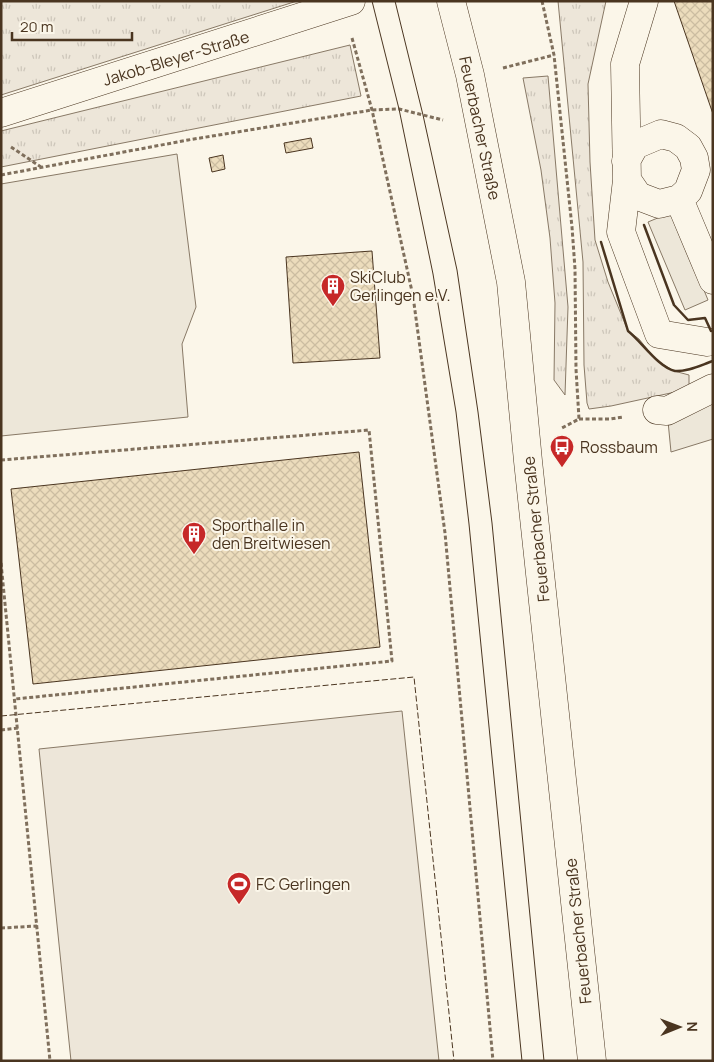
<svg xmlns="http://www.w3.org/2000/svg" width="714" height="1062" font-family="Manrope,sans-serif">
	<defs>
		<pattern id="grass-tufts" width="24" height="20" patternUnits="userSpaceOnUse" patternTransform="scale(1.25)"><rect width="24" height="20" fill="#ede6d9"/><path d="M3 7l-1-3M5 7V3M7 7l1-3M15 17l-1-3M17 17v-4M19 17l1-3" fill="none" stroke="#cdc6ba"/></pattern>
		<pattern id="building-cross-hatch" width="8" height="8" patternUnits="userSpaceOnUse" patternTransform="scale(1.25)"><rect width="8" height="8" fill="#ecdcbc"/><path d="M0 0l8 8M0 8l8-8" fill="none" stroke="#ccbda1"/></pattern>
	</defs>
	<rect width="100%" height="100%" fill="#fbf6e9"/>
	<path fill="url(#grass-tufts)" stroke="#887966" d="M 1,1 L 297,1 L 1,95 Z
		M 558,1 L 606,1 L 588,84 L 590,162 L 595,240 L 608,282 L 628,331 L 639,339 L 656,360 L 674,371 L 689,375 L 689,389 L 611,406 L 589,409 L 587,403 L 584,365 L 583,262 Z
		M 350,45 L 361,96 L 1,167 L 1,131 Z
		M 548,76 L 568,307 L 565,395 L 554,380 L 555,303 L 550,238 L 541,170 L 523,78 Z"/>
	<path fill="#ede6d9" stroke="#887966" d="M 402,711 L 439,1061 L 71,1061 L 39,749 Z"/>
	<path fill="#ede7d9" stroke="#887966" d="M 177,154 L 196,307 L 182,344 L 188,417 L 1,436 L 1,184 Z
		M 672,212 L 708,300 L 685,310 L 648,222 Z
		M 713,395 L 713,439 L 671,452 L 667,411 Z"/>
	<path fill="url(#building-cross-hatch)" stroke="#4a3520" d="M 674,1 L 713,1 L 713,114 Z
		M 311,138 L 313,148 L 286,153 L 284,143 Z
		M 223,155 L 225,169 L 212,172 L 209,158 Z
		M 372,251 L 380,358 L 293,363 L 286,257 Z
		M 359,452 L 380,647 L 33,684 L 11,489 Z"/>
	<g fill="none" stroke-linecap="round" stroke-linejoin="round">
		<defs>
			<path id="minor" d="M 644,1 L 625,64 L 627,180 L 638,196 L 659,204 L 679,199 L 713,280
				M 1,113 L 351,1
				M 626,161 L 635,145 L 661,134 L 676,138 L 688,147 L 694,158 L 696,170 L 688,191 L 679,199
				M 627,180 L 621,232 L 659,334 L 707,342
				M 657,410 L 667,411 L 713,388"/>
			<path id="major" d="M 451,1 L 470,75 L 511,282 L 528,461 L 592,1061"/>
		</defs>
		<use href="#minor" stroke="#4a3520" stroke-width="29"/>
		<use href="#major" stroke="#4a3520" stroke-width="29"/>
		<path stroke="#7f6f5c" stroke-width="3" stroke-dasharray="4 2.5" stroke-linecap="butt" d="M 542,1 L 554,55 L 572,227 L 575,269 L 576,369 L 579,419 L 560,429
			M 352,38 L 372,110 L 413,296 L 445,533 L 493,1061
			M 503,68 L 554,55
			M 11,147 L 41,167
			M 1,175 L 188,140 L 372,110 L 399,109 L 443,120
			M 579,419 L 610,419 L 623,417
			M 1,460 L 369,430 L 392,661 L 15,699
			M 1,563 L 50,1061
			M 1,730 L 18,728
			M 1,928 L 37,926"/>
		<use href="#minor" stroke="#fbf6e9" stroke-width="28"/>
		<use href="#major" stroke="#fbf6e9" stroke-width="28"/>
		<path stroke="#4a3520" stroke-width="1" d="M 372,1 L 399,109 L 433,274 L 456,412 L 469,524 L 522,1061
			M 395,1 L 423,115 L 457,270 L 478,412 L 492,523 L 544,1061"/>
		<path stroke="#4a3520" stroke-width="1" stroke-dasharray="6 2.5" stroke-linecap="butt" d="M 1,716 L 414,677 L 454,1061"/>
		<path stroke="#4a3520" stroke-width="2.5" d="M 644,225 L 674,305 L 688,320 L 705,318 L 711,331
			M 601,242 L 628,331 C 641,341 659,368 675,371 C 688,372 701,365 713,361"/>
	</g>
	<defs>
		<symbol id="building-pin" viewBox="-11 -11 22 30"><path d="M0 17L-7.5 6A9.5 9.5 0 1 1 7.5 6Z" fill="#c62828" stroke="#fbf6e9"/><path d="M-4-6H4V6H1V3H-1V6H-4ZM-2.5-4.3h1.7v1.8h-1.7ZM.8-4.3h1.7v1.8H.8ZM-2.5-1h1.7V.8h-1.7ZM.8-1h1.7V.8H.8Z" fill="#fff"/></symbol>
		<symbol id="bus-pin" viewBox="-11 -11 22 30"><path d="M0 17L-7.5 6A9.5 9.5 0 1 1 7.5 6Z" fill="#c62828" stroke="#fbf6e9"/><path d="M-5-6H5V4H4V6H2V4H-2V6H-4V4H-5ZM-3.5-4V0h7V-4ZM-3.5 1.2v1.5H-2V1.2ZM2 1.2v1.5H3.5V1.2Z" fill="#fff"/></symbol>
		<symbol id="stadium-pin" viewBox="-11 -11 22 30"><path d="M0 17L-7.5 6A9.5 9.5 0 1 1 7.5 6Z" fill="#c62828" stroke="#fbf6e9"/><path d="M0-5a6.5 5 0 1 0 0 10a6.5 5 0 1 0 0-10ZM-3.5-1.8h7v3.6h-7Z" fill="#fff"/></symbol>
	</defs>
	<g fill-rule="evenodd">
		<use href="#building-pin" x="319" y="272" width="28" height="38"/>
		<use href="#bus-pin" x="548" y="433" width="28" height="38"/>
		<use href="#building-pin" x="180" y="520" width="28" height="38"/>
		<use href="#stadium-pin" x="225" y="870" width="28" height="38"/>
	</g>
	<g text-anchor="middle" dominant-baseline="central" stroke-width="4" stroke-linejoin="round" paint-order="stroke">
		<g font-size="16" fill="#4a3520" stroke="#fbf6e9">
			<text transform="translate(176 58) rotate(-17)">Jakob-Bleyer-Straße</text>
			<text transform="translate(480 128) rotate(78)">Feuerbacher Straße</text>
			<text transform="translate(536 529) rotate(-96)">Feuerbacher Straße</text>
			<text transform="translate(578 931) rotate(-96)">Feuerbacher Straße</text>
		</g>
		<g font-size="16" fill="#4a3520" stroke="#fbf6e9" text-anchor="start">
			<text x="350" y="277">SkiClub<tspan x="350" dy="18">Gerlingen e.V.</tspan></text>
			<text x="580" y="447">Rossbaum</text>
			<text x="212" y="525">Sporthalle in<tspan x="212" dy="18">den Breitwiesen</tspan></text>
			<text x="256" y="884">FC Gerlingen</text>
		</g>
	</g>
	<rect width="714" height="1062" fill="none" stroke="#4a3520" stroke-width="5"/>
	<g transform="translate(679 1027) rotate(89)" stroke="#fbf6e9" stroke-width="4" paint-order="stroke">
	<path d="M0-4L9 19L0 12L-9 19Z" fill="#4a3520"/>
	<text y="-8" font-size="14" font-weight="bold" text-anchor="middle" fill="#4a3520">N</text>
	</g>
	<path d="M12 32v8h120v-8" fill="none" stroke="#4a3520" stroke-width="2.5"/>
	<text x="20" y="32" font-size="15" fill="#4a3520" stroke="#fbf6e9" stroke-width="4" paint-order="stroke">20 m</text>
</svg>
